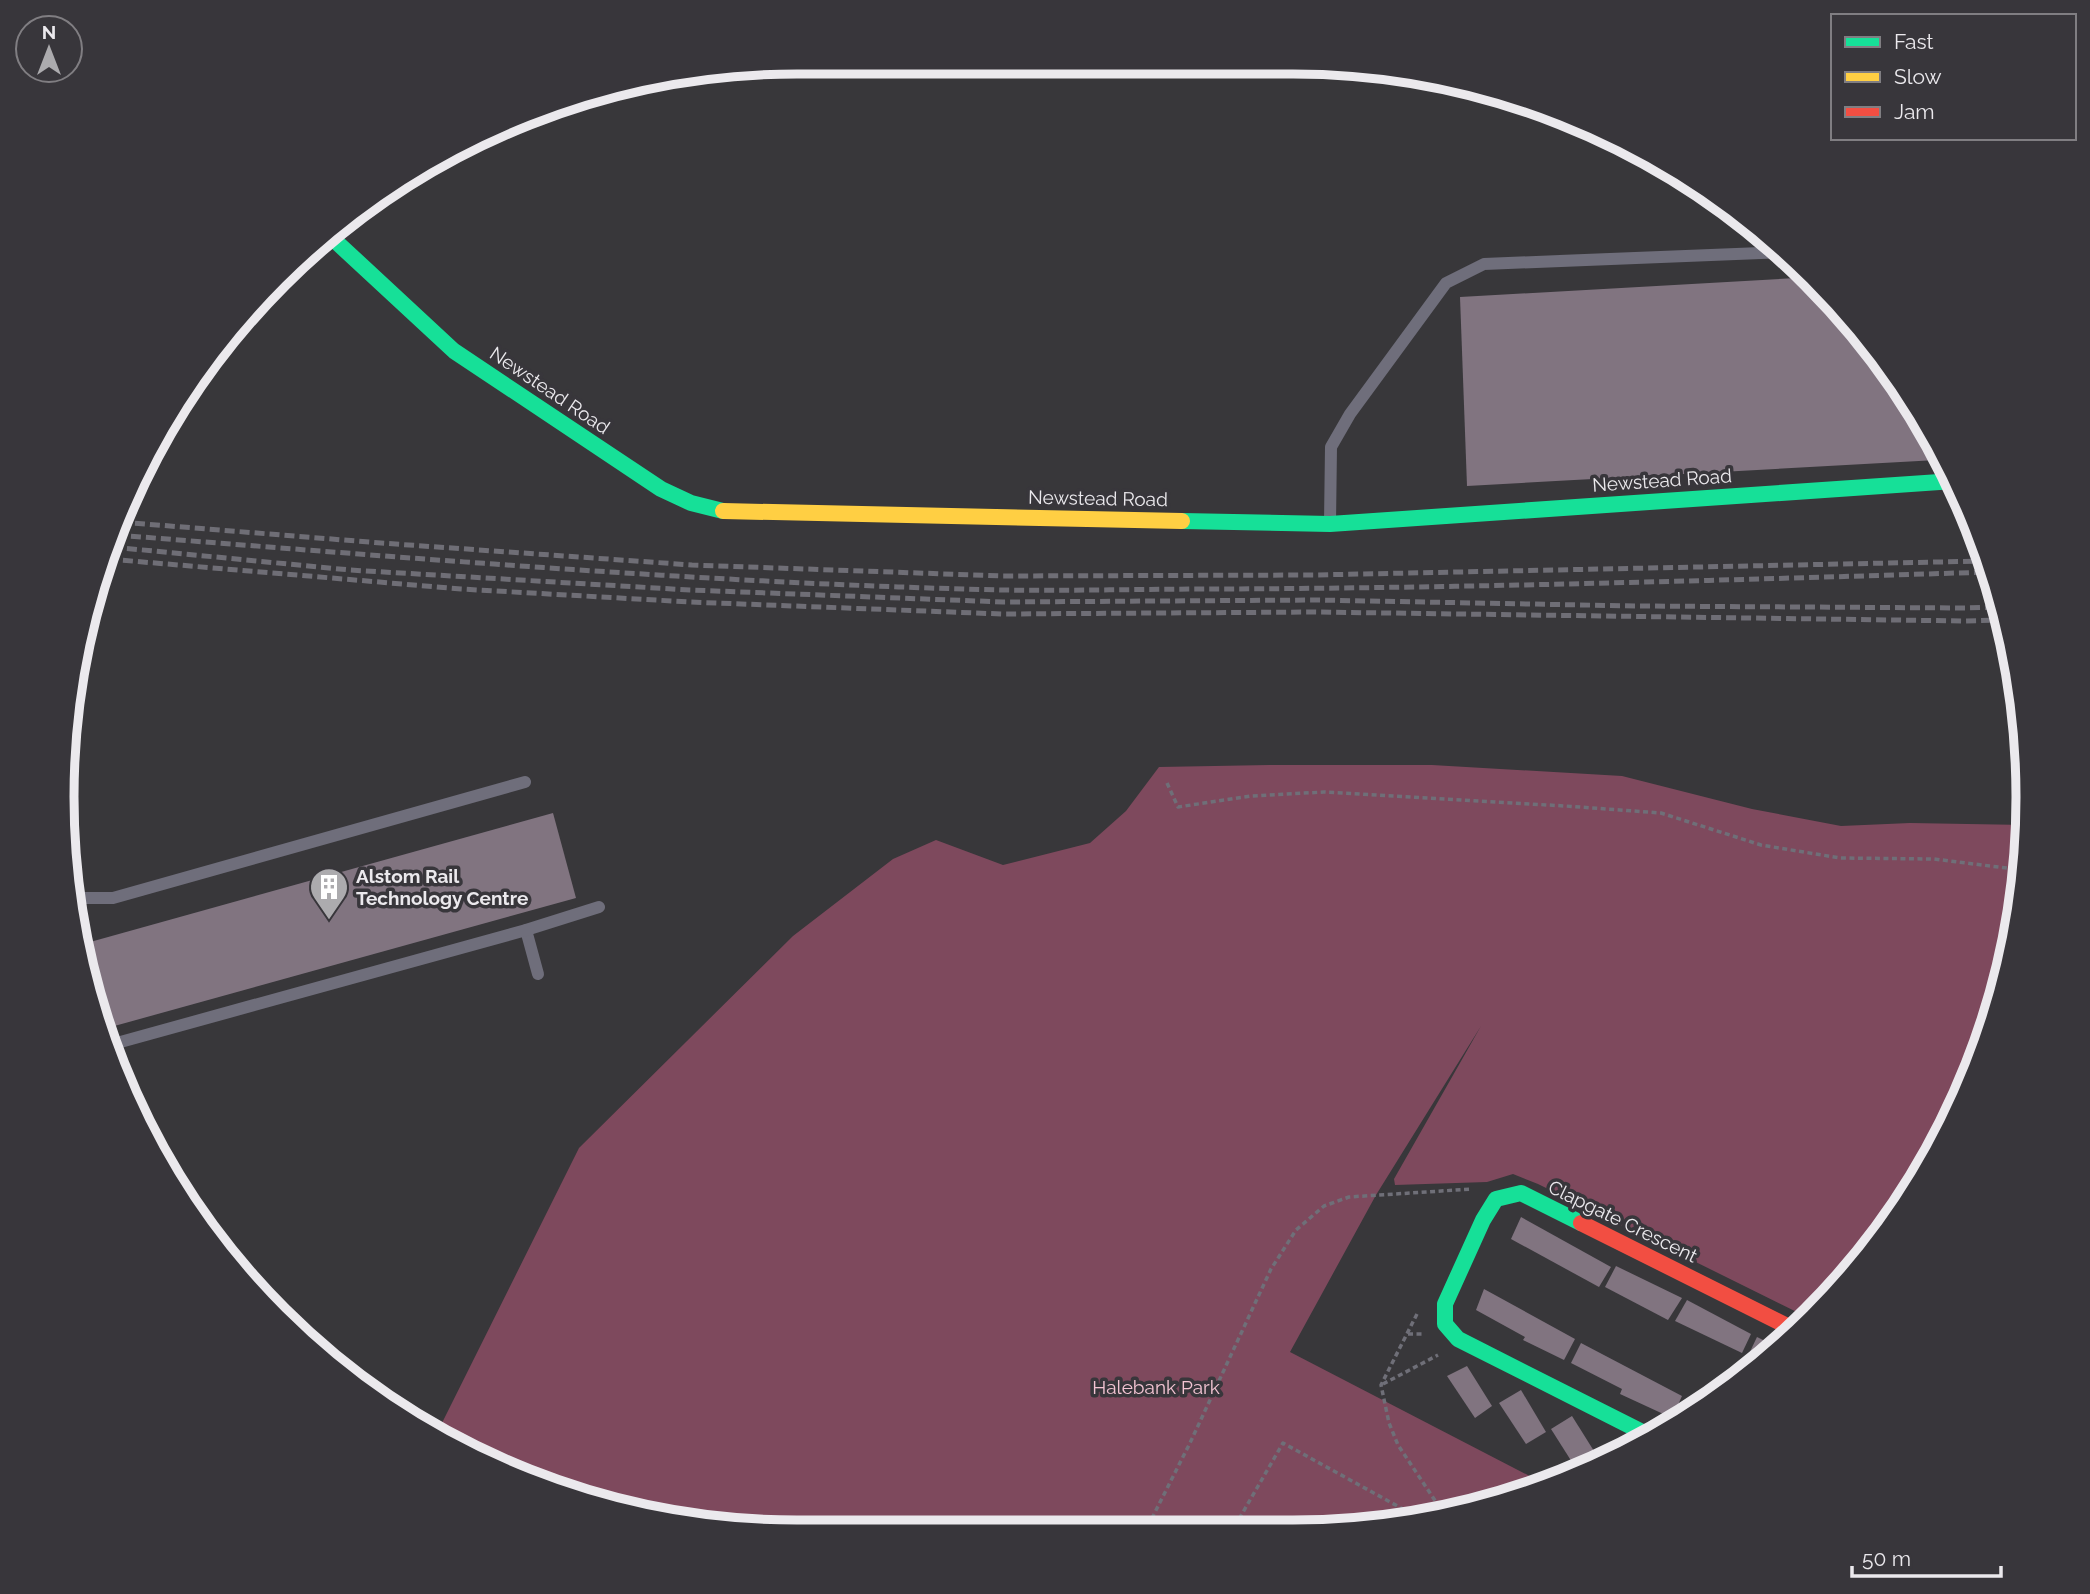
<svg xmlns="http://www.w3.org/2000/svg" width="2090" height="1594" font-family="Raleway,sans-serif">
<rect width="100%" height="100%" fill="#38373a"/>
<path fill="#7e495d" d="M1269,765H1432L1622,776L1752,809L1841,826L1910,823L2026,825L2015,940L1973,1078L1905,1205L1814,1317L1811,1319L1538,1184L1513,1174L1487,1182L1395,1185L1394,1179L1481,1026L1376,1195L1290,1352L1547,1485L1530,1494L1389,1527L701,1526L560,1494L435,1437L579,1148L793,936L893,859L936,840L1003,865L1090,843L1126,811L1159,767Z"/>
<g fill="#817480">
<path d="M1814,277L1905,388L1937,448V460L1467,486L1460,297Z"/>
<path d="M553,813L576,898L100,1030L83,944Z"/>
<path d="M1521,1217L1611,1267L1599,1287L1511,1239Z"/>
<path d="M1616,1266L1682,1298L1668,1320L1605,1287Z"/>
<path d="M1484,1289L1575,1339L1564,1360L1523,1340L1525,1337L1476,1310Z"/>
<path d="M1687,1300L1751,1334L1742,1353L1675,1321Z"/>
<path d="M1757,1337L1777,1347L1757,1364L1747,1358Z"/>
<path d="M1581,1343L1682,1396L1672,1418L1620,1394L1622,1389L1571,1363Z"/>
<path d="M1467,1366L1492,1406L1475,1418L1447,1376Z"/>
<path d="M1521,1390L1546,1432L1526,1444L1499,1403Z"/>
<path d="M1691,1397L1706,1405L1680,1419Z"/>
<path d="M1572,1416L1599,1459L1577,1470L1551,1429Z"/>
</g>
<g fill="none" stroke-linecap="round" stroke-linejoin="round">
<g stroke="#6f6f78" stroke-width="3.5" stroke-dasharray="5 3.5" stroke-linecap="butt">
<path d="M1167,783L1178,807L1251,796L1324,792L1565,806L1661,813L1761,845L1840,858L1934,859L2022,870"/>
<path d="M1417,1314L1381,1385L1389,1423L1398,1445L1444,1514"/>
<path d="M1408,1334H1423"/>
<path d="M1383,1384L1438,1355"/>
<path d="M1148,1526L1190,1443L1271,1269L1296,1230L1324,1206L1349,1197L1472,1189"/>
<path d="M1235,1526L1283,1443L1421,1519"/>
</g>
<g stroke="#6f6e7b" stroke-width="12">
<path d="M1330,523L1331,447L1350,414L1446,283L1484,264L1784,252"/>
<path d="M73,898H113L525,782"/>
<path d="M526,930L538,974"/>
<path d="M106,1046L526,930L599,907"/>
</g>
<g stroke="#16e098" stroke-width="16">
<path d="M330,236L454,351L661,489L691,503L723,511"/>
<path d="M1182,521L1330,524L1954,481"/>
<path d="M1581,1223L1521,1193L1496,1199L1483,1220L1445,1304V1324L1458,1339L1648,1435"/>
</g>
<path stroke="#ffcf43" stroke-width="16" d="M723,511L1182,521"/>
<path stroke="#f24e42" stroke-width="16" d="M1581,1223L1797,1331"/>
<g stroke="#6f6e76" stroke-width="5" stroke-dasharray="10 5" stroke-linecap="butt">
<path d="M120,522L381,543L692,565L1003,576L1314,575L1987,561"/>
<path d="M116,535C410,558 705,583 1000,590C1072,591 1145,589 1217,589C1475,588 1732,580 1990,572"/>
<path d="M112,547L350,570L690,590L1003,602L1315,600L1637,606L1965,608L2000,607"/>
<path d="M108,559L461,589L690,602L1002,614L1315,612L1966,621L2004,620"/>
</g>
</g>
<defs>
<symbol id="building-pin" viewBox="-11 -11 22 30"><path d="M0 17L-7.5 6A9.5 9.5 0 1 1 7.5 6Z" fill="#acabae" stroke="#38363b"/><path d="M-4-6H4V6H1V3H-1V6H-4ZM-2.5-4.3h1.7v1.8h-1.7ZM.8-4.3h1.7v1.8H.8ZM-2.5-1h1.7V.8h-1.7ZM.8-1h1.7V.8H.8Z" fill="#fff"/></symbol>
</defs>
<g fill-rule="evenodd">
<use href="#building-pin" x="307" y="865" width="44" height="60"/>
</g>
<g text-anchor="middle" stroke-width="7" stroke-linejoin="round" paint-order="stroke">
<g font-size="19" fill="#ebe9ed" stroke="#38363b">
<text transform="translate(550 390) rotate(34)" y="7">Newstead Road</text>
<text transform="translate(1662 480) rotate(-4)" y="7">Newstead Road</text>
<text transform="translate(1098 498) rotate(1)" y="7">Newstead Road</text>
<text transform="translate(1623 1221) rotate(26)" y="7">Clapgate Crescent</text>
</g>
<g font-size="19" font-weight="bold" fill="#ebe9ed" stroke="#38363b" text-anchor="start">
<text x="356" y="883">Alstom Rail<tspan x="356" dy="22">Technology Centre</tspan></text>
</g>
<g font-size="19" fill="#f3c4d3" stroke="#38363b">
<text x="1156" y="1394">Halebank Park</text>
</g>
</g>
<path d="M0 0H2090V1594H0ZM797 74H1293A723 723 0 0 1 2016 797V797A723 723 0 0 1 1293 1520H797A723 723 0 0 1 74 797V797A723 723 0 0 1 797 74Z" fill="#38363b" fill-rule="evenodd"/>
<path fill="none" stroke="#ebe9ed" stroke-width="9" d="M797 74H1293A723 723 0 0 1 2016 797V797A723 723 0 0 1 1293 1520H797A723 723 0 0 1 74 797V797A723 723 0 0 1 797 74Z"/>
<rect x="1831" y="14" width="245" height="126" fill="#38363b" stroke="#807e82" stroke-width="2"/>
<rect x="1845" y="37" width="35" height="10" fill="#16e098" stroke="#807e82" stroke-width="2"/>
<text x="1894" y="49" font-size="21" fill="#ebe9ed">Fast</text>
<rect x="1845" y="72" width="35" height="10" fill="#ffcf43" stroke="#807e82" stroke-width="2"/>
<text x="1894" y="84" font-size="21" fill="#ebe9ed">Slow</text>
<rect x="1845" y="107" width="35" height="10" fill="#f24e42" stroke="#807e82" stroke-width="2"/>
<text x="1894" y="119" font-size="21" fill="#ebe9ed">Jam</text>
<g transform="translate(49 49)"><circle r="33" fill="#38363b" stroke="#807e82" stroke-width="2"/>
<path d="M0-5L12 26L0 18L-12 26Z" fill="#acabae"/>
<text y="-10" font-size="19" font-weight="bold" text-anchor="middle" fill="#ebe9ed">N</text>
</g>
<path d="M1852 1566v10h149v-10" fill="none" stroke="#ebe9ed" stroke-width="3.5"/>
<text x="1862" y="1566" font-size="21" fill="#ebe9ed" stroke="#38363b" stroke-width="5" paint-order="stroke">50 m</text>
</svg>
